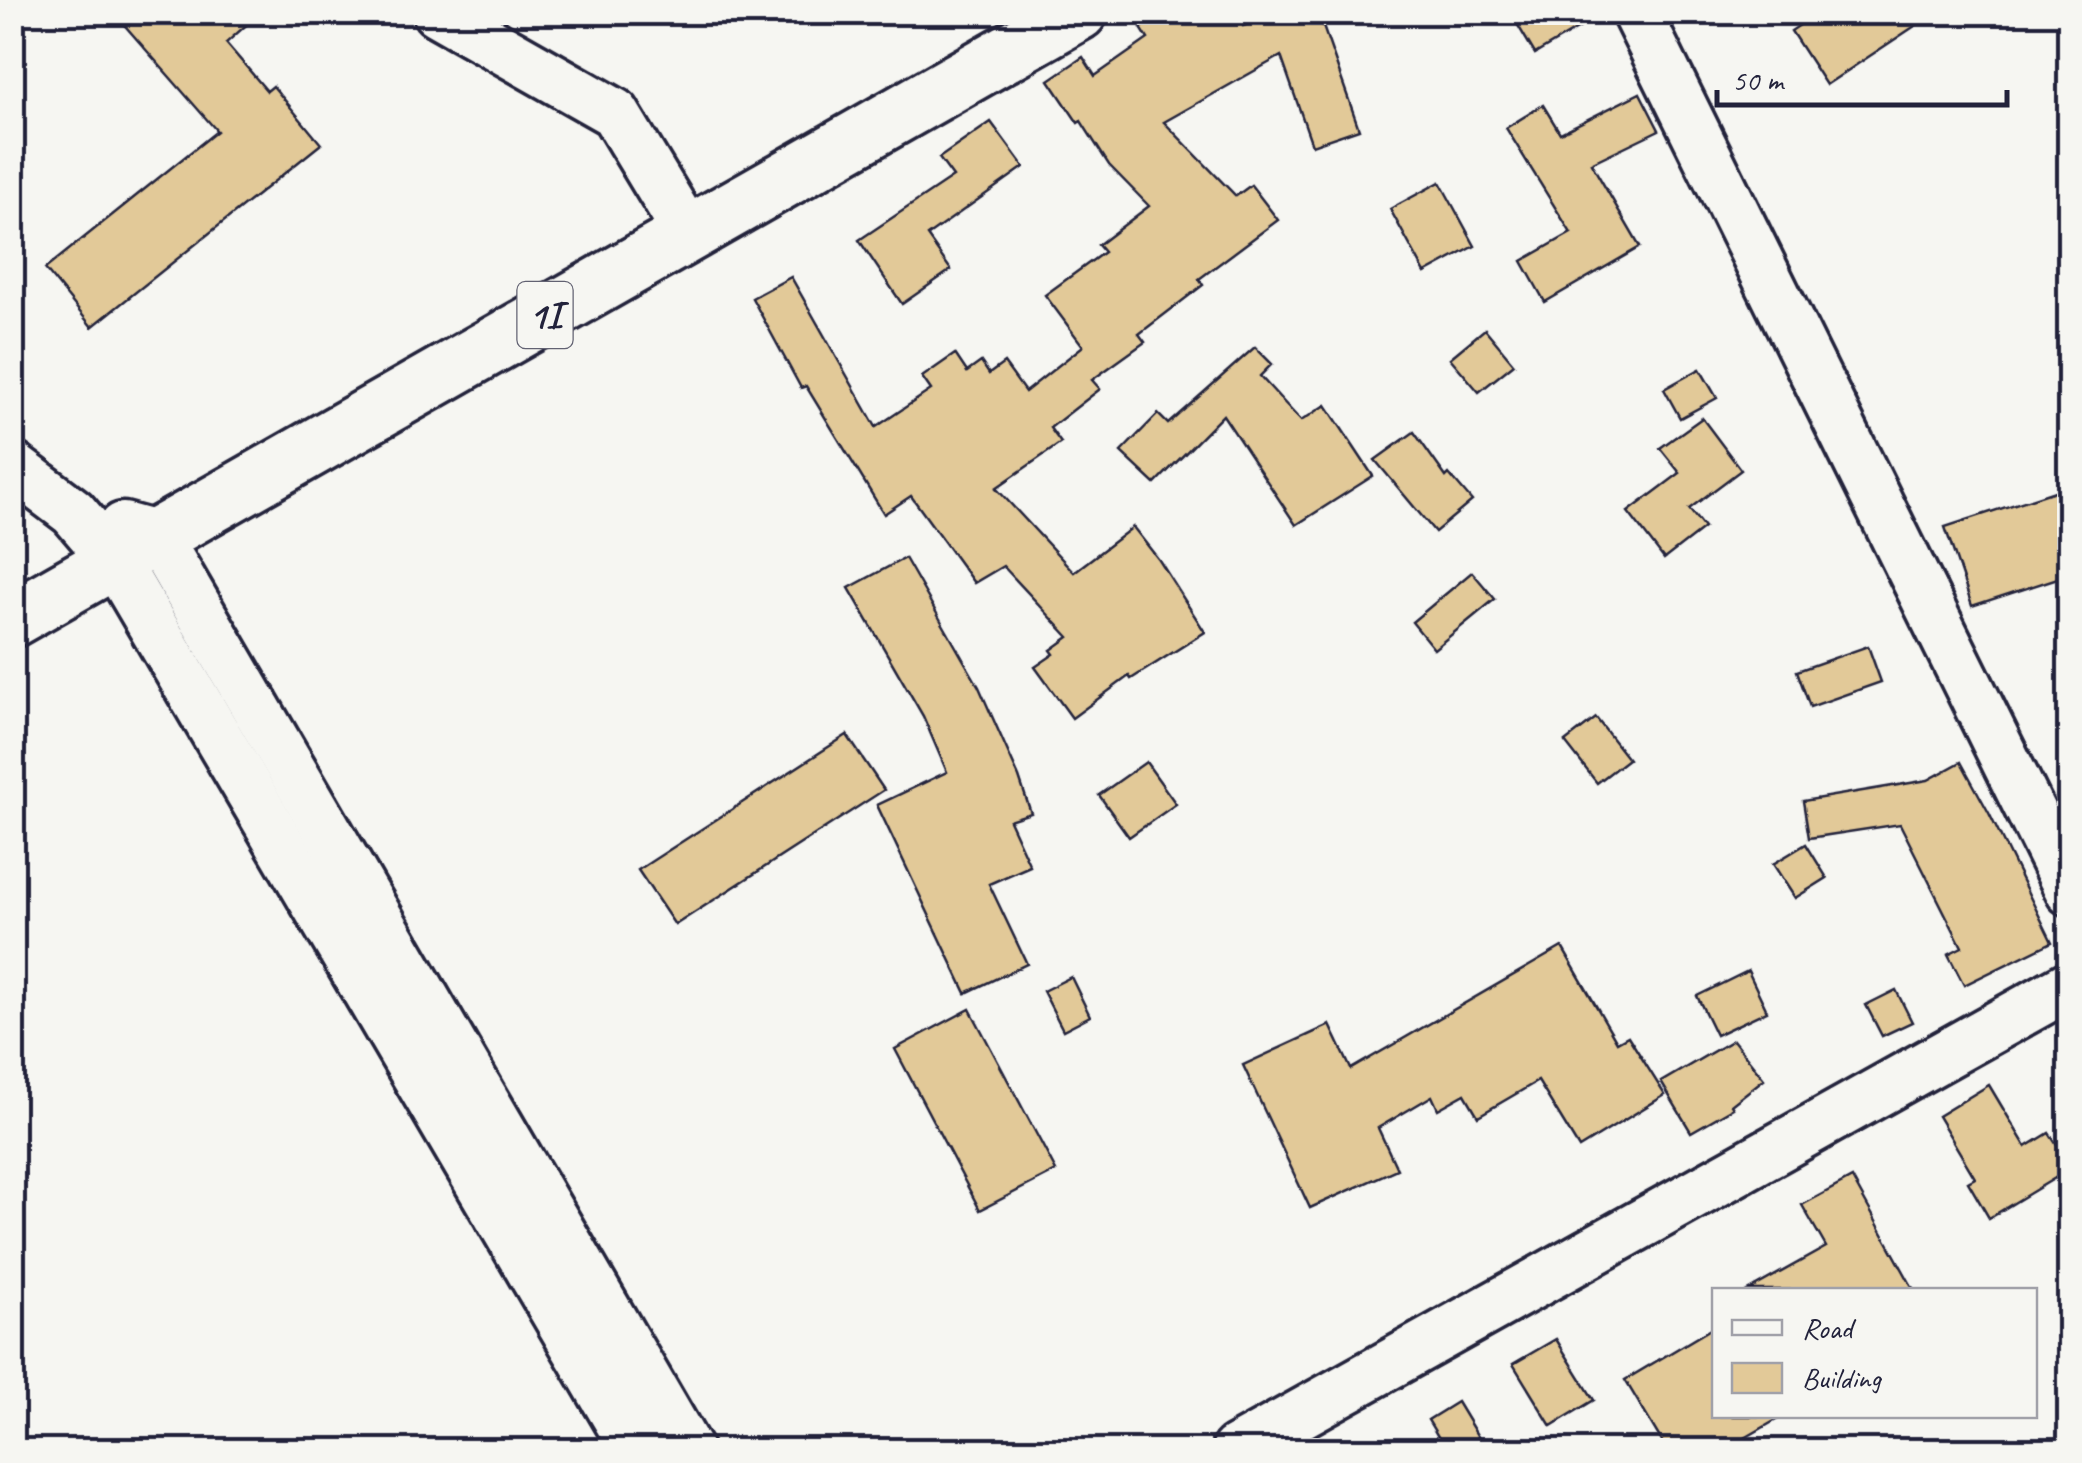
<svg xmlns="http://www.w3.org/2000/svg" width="2082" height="1463" font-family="Caveat,sans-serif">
<rect width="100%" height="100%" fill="#f6f6f2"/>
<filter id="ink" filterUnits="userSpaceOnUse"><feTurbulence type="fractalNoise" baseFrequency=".01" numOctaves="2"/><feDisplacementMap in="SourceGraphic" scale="20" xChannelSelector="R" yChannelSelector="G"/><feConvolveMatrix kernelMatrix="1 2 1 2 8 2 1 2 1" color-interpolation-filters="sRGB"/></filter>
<g filter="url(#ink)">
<g fill="#e2c998" stroke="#22223b" stroke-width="2.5">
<path d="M113,12H261L226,43L267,91L273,86L321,144L92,327L45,269L217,131Z"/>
<path d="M1168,12H1235L1243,26L1284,12H1318L1359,129L1312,145L1281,56L1164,122L1236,196L1251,185L1278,220L1199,279L1203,285L1139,334L1145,342L1092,380L1100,389L1050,428L1061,443L996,488L1074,572L1133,527L1159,560L1205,632L1131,679L1129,676L1072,718L1035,667L1054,654L1051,650L1069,637L1003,566L974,583L911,496L884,514L806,386L801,388L752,298L791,277L876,427L931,390L922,377L955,354L967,372L981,362L989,374L1004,363L1025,392L1083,346L1045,295L1104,252L1098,245L1149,206L1109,165L1081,121L1078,123L1049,80L1083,57L1095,76L1148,39L1141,28Z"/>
<path d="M1510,12H1606L1535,54Z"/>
<path d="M1819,12H1936L1826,85L1791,31Z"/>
<path d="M1640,93L1659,130L1591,163L1640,247L1545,302L1522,261L1571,233L1506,128L1543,105L1560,133Z"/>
<path d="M991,122L1024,167L927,236L951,270L902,304L859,240L953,177L939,158Z"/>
<path d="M1440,182L1475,246L1425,273L1390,209Z"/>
<path d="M1485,329L1514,364L1479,392L1450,358Z"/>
<path d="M1255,347L1272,364L1260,376L1301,421L1326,405L1373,476L1296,525L1223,415L1155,484L1121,452L1158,414L1168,424Z"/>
<path d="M1700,369L1717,398L1680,418L1664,389Z"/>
<path d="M1702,418L1741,470L1689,509L1704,528L1664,559L1628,512L1680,473L1660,448Z"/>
<path d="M1414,432L1446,477L1449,474L1472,501L1435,532L1375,460Z"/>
<path d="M2070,486V574L1972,606L1945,527Z"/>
<path d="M905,558L979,687L1019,777L1031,813L1009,820L1030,866L989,884L1027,964L966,993L877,805L947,772L923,716L849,588Z"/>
<path d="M1472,572L1495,599L1434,649L1412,622Z"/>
<path d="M1868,646L1881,682L1810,707L1797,671Z"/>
<path d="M1596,718L1628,759L1597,783L1565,742Z"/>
<path d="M847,735L884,790L675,925L638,870Z"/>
<path d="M1146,762L1176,804L1129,837L1099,795Z"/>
<path d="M1961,762L1989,813L2052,942L1964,985L1948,954L1962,947L1900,824L1809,838L1803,801L1928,780Z"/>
<path d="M1806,844L1827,878L1795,898L1773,864Z"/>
<path d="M1562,947L1617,1042L1628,1036L1665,1095L1579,1148L1538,1081L1478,1116L1465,1094L1438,1109L1432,1096L1378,1128L1397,1169L1310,1208L1243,1065L1330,1025L1351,1069Z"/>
<path d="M1748,971L1767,1011L1716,1035L1697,996Z"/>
<path d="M1071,977L1090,1016L1063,1030L1043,991Z"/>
<path d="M1896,990L1912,1022L1882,1036L1866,1005Z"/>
<path d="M970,1009L1056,1171L980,1210L895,1049Z"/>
<path d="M1733,1040L1764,1079L1731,1105L1733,1108L1691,1132L1661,1082Z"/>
<path d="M1989,1085L2026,1147L2049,1133L2070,1165V1169L1989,1218L1968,1182L1975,1178L1938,1116Z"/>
<path d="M1852,1178L1914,1290H1749L1826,1247L1802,1205Z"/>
<path d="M1714,1327V1416H1783L1724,1450H1667L1625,1380Z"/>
<path d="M1556,1339L1594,1400L1551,1426L1513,1364Z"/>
<path d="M1457,1402L1486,1450H1446L1428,1420Z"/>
</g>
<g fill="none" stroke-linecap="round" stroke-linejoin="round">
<defs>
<g id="minor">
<path d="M437,12L615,113L688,234"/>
<path d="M1636,12L2070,891"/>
<path d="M12,466L73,512L114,560L636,1450"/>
<path d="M123,527L156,536L688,1450"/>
<path d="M1236,1450L2070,985"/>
</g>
<path id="highway" d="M12,619L1079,12"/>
</defs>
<use href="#minor" stroke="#22223b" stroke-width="55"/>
<use href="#highway" stroke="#22223b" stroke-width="62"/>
<use href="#minor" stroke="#f6f6f2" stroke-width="48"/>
<use href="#highway" stroke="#f6f6f2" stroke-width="55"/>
</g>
</g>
<g text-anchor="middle" stroke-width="8" stroke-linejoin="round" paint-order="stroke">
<rect fill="#f6f6f2" stroke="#626272" stroke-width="2.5" x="517.5" y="282" width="55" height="66" rx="8"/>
<g font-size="38" font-weight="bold" fill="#22223b">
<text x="545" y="328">1I</text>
</g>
</g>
<rect width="2082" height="1463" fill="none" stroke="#f6f6f2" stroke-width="50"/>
<rect x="25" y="25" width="2032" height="1413" fill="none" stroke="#22223b" stroke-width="4" filter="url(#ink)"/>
<rect x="1712" y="1288" width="325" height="130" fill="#f6f6f2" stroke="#a1a1a9" stroke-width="2.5"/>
<rect x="1732" y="1320" width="50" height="15" fill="#f6f6f2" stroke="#a1a1a9" stroke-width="2.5"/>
<text x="1802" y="1338" font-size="30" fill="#22223b">Road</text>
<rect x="1732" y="1363" width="50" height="30" fill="#e2c998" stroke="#a1a1a9" stroke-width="2.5"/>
<text x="1802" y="1388" font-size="30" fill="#22223b">Building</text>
<path d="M1717 90v15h290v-15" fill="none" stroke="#22223b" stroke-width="5"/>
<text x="1732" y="90" font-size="30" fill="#22223b" stroke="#f6f6f2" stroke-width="8" paint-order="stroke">50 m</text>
</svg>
